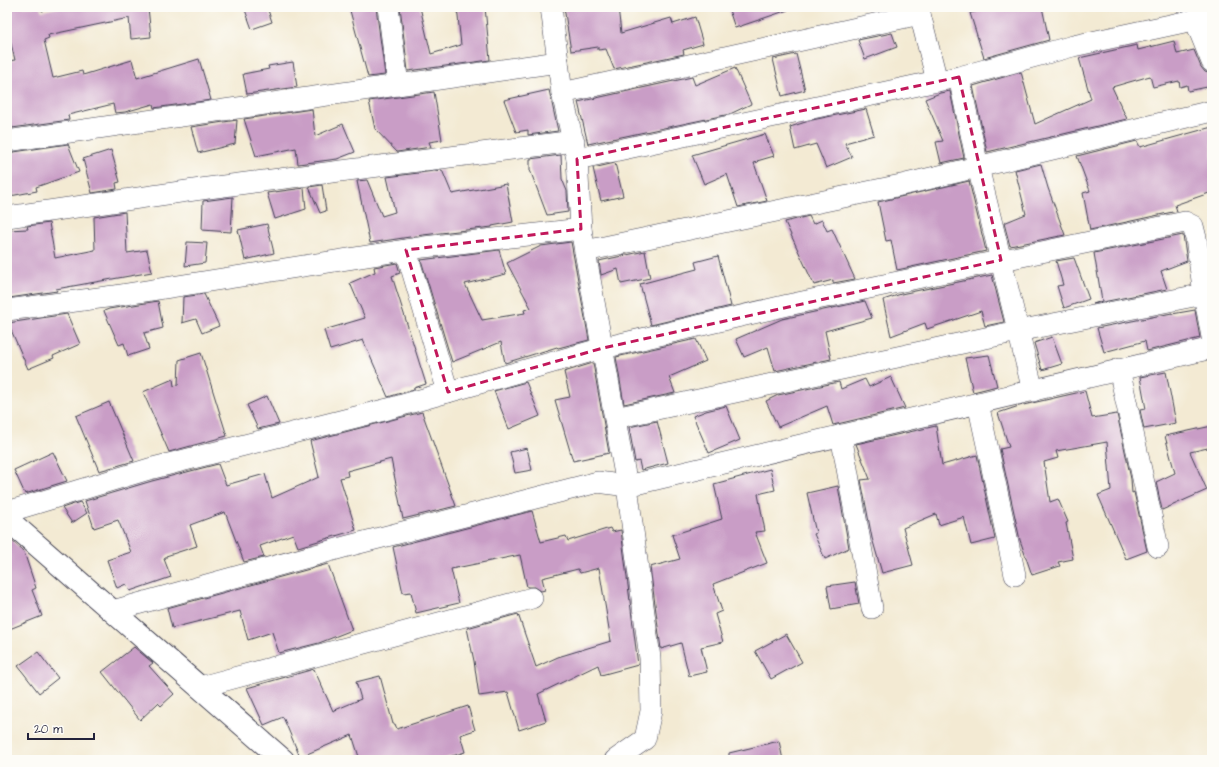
<svg xmlns="http://www.w3.org/2000/svg" width="1219" height="767" font-family="'Architects Daughter',sans-serif">
<rect width="100%" height="100%" fill="#fdfcf7"/>
<filter id="ink" filterUnits="userSpaceOnUse"><feTurbulence type="fractalNoise" baseFrequency=".025" numOctaves="2"/><feDisplacementMap in="SourceGraphic" scale="8" xChannelSelector="R" yChannelSelector="G"/><feConvolveMatrix kernelMatrix="1 2 1 2 8 2 1 2 1" color-interpolation-filters="sRGB"/></filter>
<filter id="wash" filterUnits="userSpaceOnUse"><feTurbulence type="fractalNoise" baseFrequency=".012" numOctaves="4" result="noise"/><feDisplacementMap in="SourceGraphic" scale="16" xChannelSelector="R" yChannelSelector="G"/><feGaussianBlur stdDeviation="0.9" result="paint"/><feColorMatrix in="noise" values="0 0 0 0 0 0 0 0 0 0 0 0 0 0 0 0 0 1.4 0 .05"/><feComposite in="paint" operator="in"/></filter>
<g filter="url(#wash)">
<rect width="100%" height="100%" fill="#f3ead3"/>
<g id="blocks">
<g fill="#c99dc6">
<path d="M7,7H40L42,11L61,7H148L151,37L131,39L129,18L48,35L49,38L44,40L53,78L82,71L83,75L132,60L137,78L199,59L211,100L154,108L153,104L125,112L115,113L113,104L68,115L69,120L12,128L7,95V61L15,60L7,28Z"/>
<path d="M244,7H267L272,22L252,29Z"/>
<path d="M349,7H376L385,75L368,77Z"/>
<path d="M400,7H420L431,54L461,45L457,7H485L490,60L408,71Z"/>
<path d="M564,7H618L621,33L671,18L673,24L695,17L703,44L683,50L684,54L614,69L606,49L598,50V47L571,51Z"/>
<path d="M728,7H787L788,10L735,28Z"/>
<path d="M996,7H1042L1049,40L984,58L970,13Z"/>
<path d="M892,33L897,47L865,59L858,40Z"/>
<path d="M1174,41L1177,54L1194,50L1201,67L1205,72L1212,74V86L1188,91L1187,85L1180,87L1179,81L1153,87L1150,76L1112,87L1127,119L987,152L973,86L1021,72L1035,124L1091,99L1079,58L1137,45L1138,50Z"/>
<path d="M796,54L805,90L782,96L773,59Z"/>
<path d="M293,62L297,87L247,94L243,74L269,69L268,66Z"/>
<path d="M735,68L751,104L730,114L588,144L578,102L692,77L695,85Z"/>
<path d="M549,90L558,131L528,135V130L516,132L504,100Z"/>
<path d="M950,91L964,158L941,163L936,142L943,141L925,99L940,93Z"/>
<path d="M434,92L442,140L429,142L431,147L397,152L375,129L369,101Z"/>
<path d="M312,109L315,136L343,124L355,152L337,159L298,164L296,148L256,156L244,119Z"/>
<path d="M866,109L874,135L845,143L852,157L826,168L816,144L795,150L790,127L812,120Z"/>
<path d="M237,120L235,144L198,153L191,127Z"/>
<path d="M1212,127V192L1175,205L1177,211L1090,230L1083,193L1090,191L1077,156L1137,141L1140,147Z"/>
<path d="M765,134L774,156L757,161L758,162L754,163L767,201L738,207L727,174L704,184L692,155Z"/>
<path d="M68,144L79,172L36,187L37,191L10,196L7,179V153Z"/>
<path d="M111,150L120,182L116,183L117,189L92,193L83,159Z"/>
<path d="M561,155L562,179L567,191L568,212L547,215L530,170V159Z"/>
<path d="M615,163L623,196L601,201L593,168Z"/>
<path d="M1041,164L1048,188L1065,235L1010,246L1004,223L1026,214L1015,170Z"/>
<path d="M442,170L452,194L506,184L513,222L492,226V227L423,235L370,243L357,181L367,180L382,216L395,212L387,177Z"/>
<path d="M969,181L986,251L897,270L891,240L886,241L878,202Z"/>
<path d="M322,185L326,211L320,213L309,187Z"/>
<path d="M304,188L306,209L275,219L267,193Z"/>
<path d="M233,197L231,232L202,230L203,201Z"/>
<path d="M125,212L127,253L147,250L152,272L56,289L57,291L9,298L7,288V230L28,229L27,226L49,223L55,258L95,250L94,217Z"/>
<path d="M809,216L813,224L822,220L827,231L832,229L855,279L833,283V280L814,285L785,222Z"/>
<path d="M267,224L274,253L245,260L238,230Z"/>
<path d="M1183,235L1187,261L1161,271L1167,289L1093,304L1102,301L1094,253Z"/>
<path d="M187,242L207,243L205,263L185,266Z"/>
<path d="M571,242L589,340L558,348L557,347L505,363L501,342L452,362L421,260L499,250L506,274L465,284L482,320L525,313L524,310L531,308L507,263L541,246Z"/>
<path d="M645,251L650,278L621,284L618,269L601,275L599,261Z"/>
<path d="M718,256L731,306L651,325L640,284L697,269L695,262Z"/>
<path d="M1074,258L1089,299L1064,308L1057,286L1063,285L1056,261Z"/>
<path d="M397,263L400,273L392,276L426,384L414,388V389L388,397L363,340L330,350L324,330L365,318L350,283L375,272L374,267Z"/>
<path d="M992,275L1004,322L985,326L981,311L927,329L925,323L891,336L883,300L901,294Z"/>
<path d="M204,294L219,326L202,333L196,319L182,323L183,297Z"/>
<path d="M158,301L163,328L144,333L149,349L128,356L124,343L119,345L104,311L109,309Z"/>
<path d="M865,301L872,318L825,331L831,359L775,371L768,347L744,357L736,339L782,319Z"/>
<path d="M1195,310L1200,338L1147,351L1145,341L1104,352L1097,328L1172,313V314Z"/>
<path d="M67,314L80,344L53,356L54,358L28,369L8,323Z"/>
<path d="M1052,337L1062,364L1042,370L1034,343Z"/>
<path d="M696,339L706,361L669,377L675,393L624,404L616,357Z"/>
<path d="M201,353L227,436L169,452L143,392L173,379L174,386L178,385L179,360Z"/>
<path d="M989,355L997,386L973,392L965,358Z"/>
<path d="M593,363L609,453L573,461L555,400L570,397L564,372Z"/>
<path d="M1166,372L1176,423L1144,429L1140,410L1146,409L1140,377Z"/>
<path d="M891,377L905,408L833,425L827,406L778,427L766,401L778,395L839,382L841,389L865,379L869,387Z"/>
<path d="M526,382L540,416L509,429L494,391Z"/>
<path d="M1085,391L1092,418L1117,414L1131,479L1132,493L1134,492L1147,551L1126,559L1098,495L1111,490L1107,442L1056,451L1058,458L1044,462L1050,502L1058,499L1068,522L1066,523L1073,559L1058,562L1060,566L1032,575L1020,540L1000,449L1009,447L998,413L1019,406Z"/>
<path d="M267,396L279,424L258,429L247,405Z"/>
<path d="M109,402L134,461L99,471L76,416Z"/>
<path d="M726,406L740,440L709,453L693,416L706,411Z"/>
<path d="M422,412L456,506L403,519L391,459L347,471L348,476L340,478L356,530L298,547L293,534L260,546L264,557L244,562L225,512L190,525L197,546L166,556V558L164,559L171,577L130,591L126,584L117,588L107,560L131,552L118,520L94,528L85,501L152,481L218,464L226,485L265,474L272,498L319,477L310,441Z"/>
<path d="M657,421L668,463L641,470L639,461L635,462L629,427Z"/>
<path d="M936,426L942,465L977,455L995,539L971,545L964,517L939,525L936,514L903,528L913,565L882,573L872,538L861,480L870,479L856,444Z"/>
<path d="M1212,426V447L1190,452L1207,490L1162,510L1156,482L1175,473L1165,436Z"/>
<path d="M527,448L532,470L515,473L510,452Z"/>
<path d="M53,452L67,481L25,494L14,470Z"/>
<path d="M770,469L775,490L758,494L765,531L755,532L767,563L713,584L722,611L715,614L723,642L701,647L707,672L689,676L681,643L661,649L650,567L680,559L672,535L722,519L714,484Z"/>
<path d="M838,486L849,548L825,559L814,534L816,533L807,493Z"/>
<path d="M80,502L87,513L72,523L62,508Z"/>
<path d="M532,511L541,542L566,536L568,541L610,528L612,532L621,530L638,665L601,675L598,665L538,694L546,721L519,730L508,692L479,696L474,661L467,628L518,614L536,667L558,657L611,641L599,568L580,573L578,569L542,578L545,590L541,591L535,587H527L520,555L451,569L459,603L416,613L411,592L403,593L393,547Z"/>
<path d="M7,536L24,552L36,588L32,590L42,616L7,630Z"/>
<path d="M328,564L352,630L319,643L279,653L272,632L248,640L240,611L172,628L167,608Z"/>
<path d="M855,582L859,604L831,609L827,586Z"/>
<path d="M786,634L802,662L771,679L755,651Z"/>
<path d="M134,647L153,663L149,666L174,694L161,706L158,703L140,720L102,672Z"/>
<path d="M38,652L58,678L39,693L18,666Z"/>
<path d="M314,669L333,711L361,699L356,682L380,676L393,724H395L397,729L468,706L475,730L460,735L465,752L440,760H360L352,735L300,757L283,717L264,725L247,688Z"/>
<path d="M779,741L783,760H729V753Z"/>
</g>
</g>
</g>
<g filter="url(#ink)">
<use href="#blocks" fill-opacity="0" stroke="#414052" stroke-width="1"/>
<g fill="none" stroke-linecap="round" stroke-linejoin="round">
<defs>
<g id="street">
<path d="M388,7L398,85"/>
<path d="M551,7L562,93L577,159L581,229L627,486L650,658L651,711L645,739L615,760"/>
<path d="M920,14L937,81"/>
<path d="M1195,20L1212,62"/>
<path d="M959,77L978,167L1033,391"/>
<path d="M562,93L920,14L919,7"/>
<path d="M7,141L558,62"/>
<path d="M577,159L937,81L959,77L1073,46L1212,16"/>
<path d="M7,217L208,188L574,141"/>
<path d="M406,250L448,392"/>
<path d="M585,251L906,184L1212,111"/>
<path d="M7,310L114,296L424,247L581,229"/>
<path d="M1119,369L1158,547"/>
<path d="M978,403L1015,575"/>
<path d="M615,418L1018,331L1204,294"/>
<path d="M841,435L872,608"/>
<path d="M7,512L149,469L388,409L603,348L788,305L1185,222L1193,226L1196,238L1204,294L1212,337"/>
<path d="M112,611L348,546L598,482L627,486L1212,348"/>
<path d="M200,687L532,598"/>
</g>
<path id="secondary" d="M7,519L283,760"/>
</defs>
<use href="#street" stroke="#414052" stroke-width="22"/>
<use href="#secondary" stroke="#414052" stroke-width="24"/>
<use href="#street" stroke="#fff" stroke-width="21"/>
<use href="#secondary" stroke="#fff" stroke-width="22"/>
</g>
</g>
<path fill="none" stroke="#c2185b" stroke-width="3" stroke-dasharray="8 5" stroke-linejoin="round" d="M959,77L1001,260L603,348L448,392L406,250L581,229L577,159Z"/>
<rect width="1219" height="767" fill="none" stroke="#fdfcf7" stroke-width="24"/>
<path d="M28 733v6h66v-6" fill="none" stroke="#22223b" stroke-width="2"/>
<text x="34" y="733" font-size="12" fill="#22223b" stroke="#fdfcf7" stroke-width="3" paint-order="stroke">20 m</text>
</svg>
